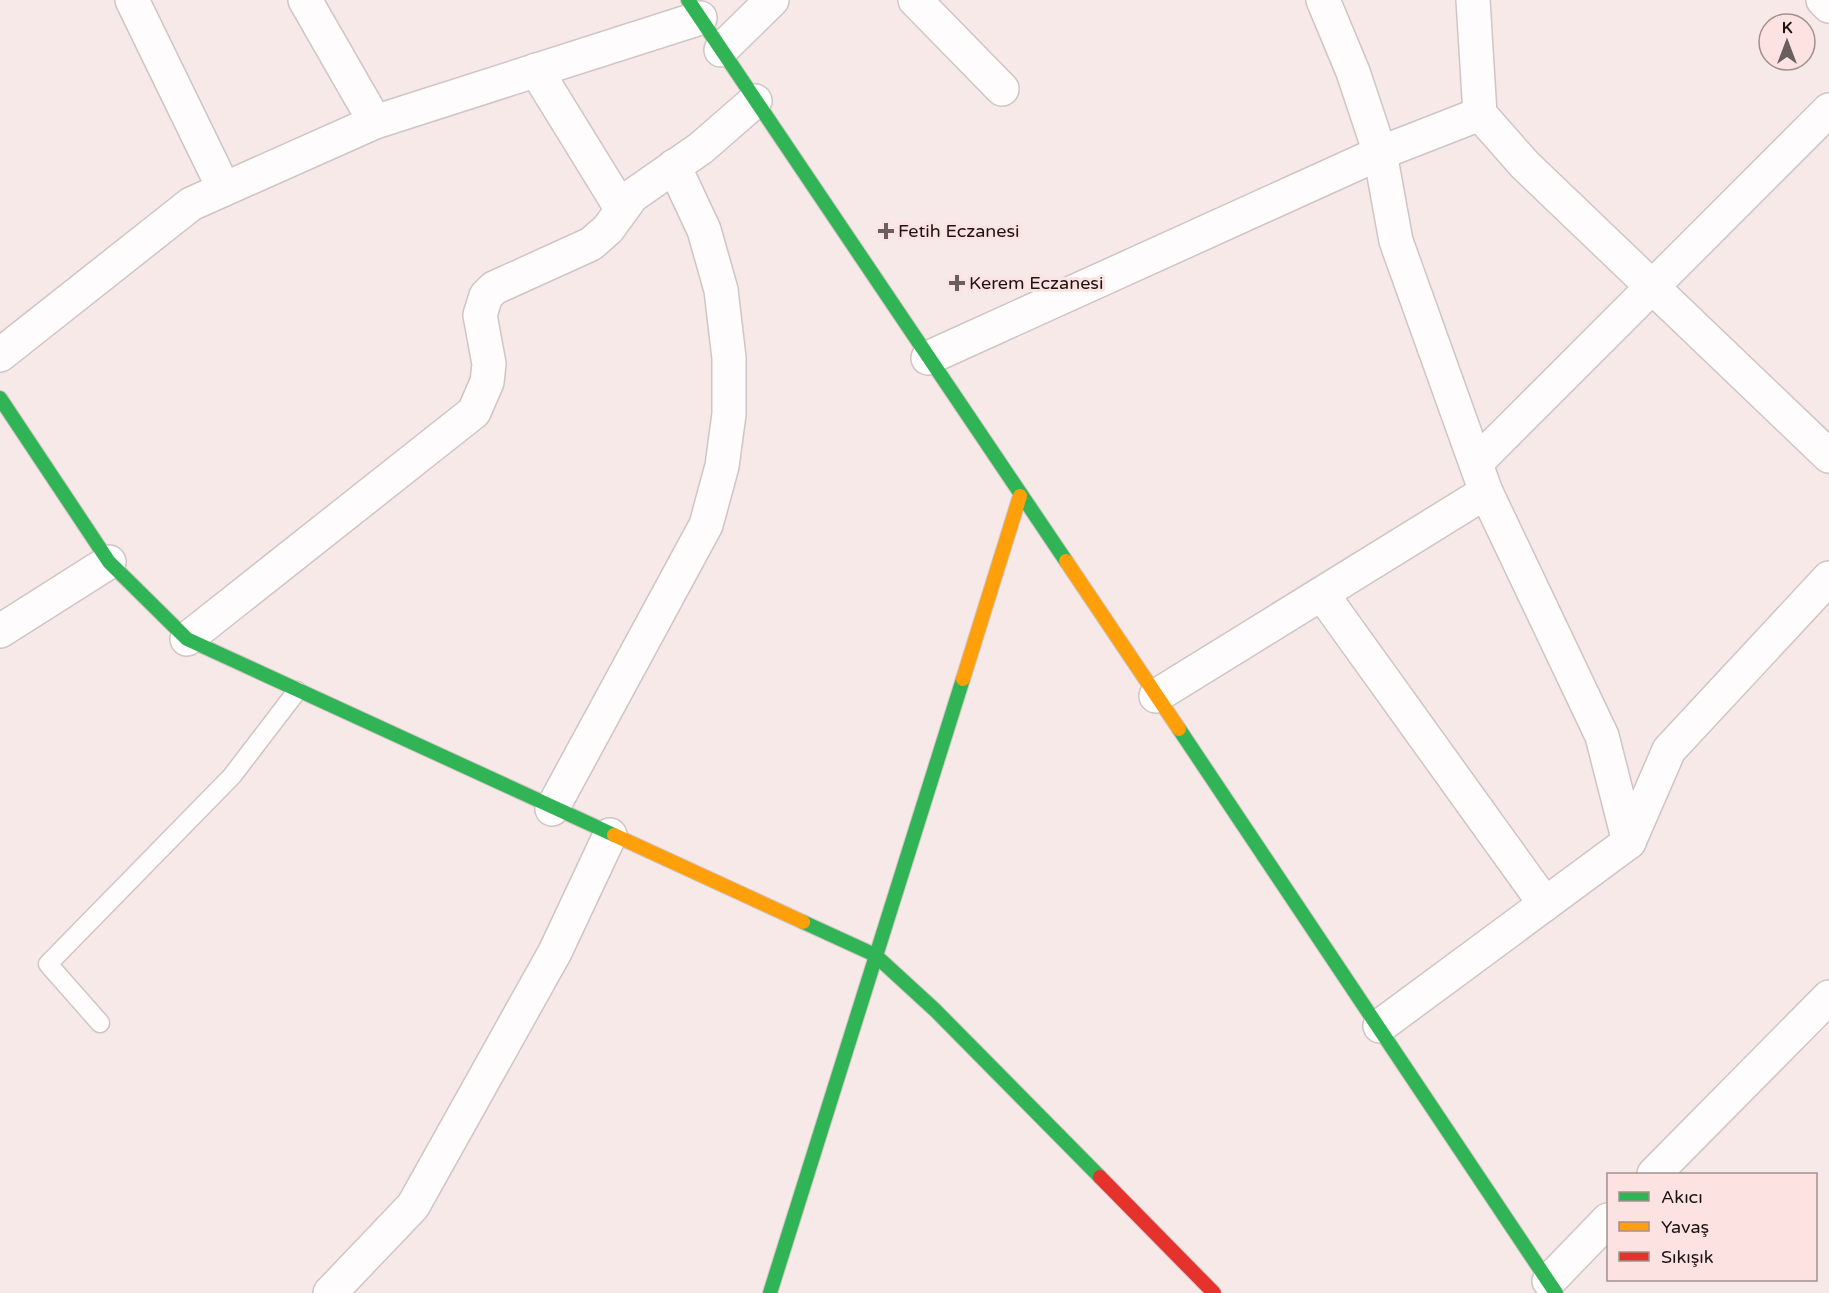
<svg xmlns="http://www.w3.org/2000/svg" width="1829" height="1293" font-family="'Varela Round',sans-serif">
<rect width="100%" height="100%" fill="#f6e9e8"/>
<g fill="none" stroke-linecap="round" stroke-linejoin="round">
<defs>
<path id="lane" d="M100,1023L48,964L232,776L297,691"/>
<g id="street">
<path d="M132,0L224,189"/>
<path d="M305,0L375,122"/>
<path d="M915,0L1002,89"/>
<path d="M1323,0L1353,72L1380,153L1396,241L1486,492L1602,736L1629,842"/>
<path d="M1473,0L1480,114L1525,165L1829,456"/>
<path d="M1823,0L1829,6"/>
<path d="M721,50L772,0"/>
<path d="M536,70L621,208"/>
<path d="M0,355L191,204L375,122L700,18"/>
<path d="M928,358L1380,153L1480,114"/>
<path d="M1476,463L1829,110"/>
<path d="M1322,594L1545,904"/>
<path d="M0,631L109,562"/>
<path d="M187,639L474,412L487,382L489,364L480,315L486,296L494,288L591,244L608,229L632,196L701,148L755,101"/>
<path d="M1156,696L1486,492"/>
<path d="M552,809L706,525L722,466L729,414V358L721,290L704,230L674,166"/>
<path d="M1380,1026L1629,842L1669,750L1829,578"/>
<path d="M1654,1174L1829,997"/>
<path d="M1549,1281L1608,1220"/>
<path d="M330,1293L413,1206L555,952L610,835"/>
</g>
<g id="fast">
<path d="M688,0L1066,561"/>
<path d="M0,398L109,562L187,639L614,835"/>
<path d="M1179,729L1556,1293"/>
<path d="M803,922L875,955L935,1010L1100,1177"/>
<path d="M770,1293L963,679"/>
</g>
<g id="slow">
<path d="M1066,561L1179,729"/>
<path d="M963,679L1020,496"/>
<path d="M614,835L803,922"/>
</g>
<path id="jam" d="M1100,1177L1214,1293"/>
</defs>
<use href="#lane" stroke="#d0c5c4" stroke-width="21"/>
<use href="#street" stroke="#d0c5c4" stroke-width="36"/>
<use href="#fast" stroke="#d0c5c4" stroke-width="16"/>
<use href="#slow" stroke="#d0c5c4" stroke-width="16"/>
<use href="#jam" stroke="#d0c5c4" stroke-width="16"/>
<use href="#lane" stroke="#fefcfc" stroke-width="18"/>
<use href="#street" stroke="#fefcfc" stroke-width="33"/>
<use href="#fast" stroke="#30b455" stroke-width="14"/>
<use href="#slow" stroke="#ff9f0a" stroke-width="14"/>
<use href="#jam" stroke="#e5322d" stroke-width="14"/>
</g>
<g fill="#685f5e" stroke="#fce3e2" stroke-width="2">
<path d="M883 222h6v6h6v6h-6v6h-6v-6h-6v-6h6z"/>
<path d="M954 274h6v6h6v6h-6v6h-6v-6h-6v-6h6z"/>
</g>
<g text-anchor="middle" stroke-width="6" stroke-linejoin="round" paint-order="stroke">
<g font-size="18" fill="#1c1413" stroke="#fce3e2" text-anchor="start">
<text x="898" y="237">Fetih Eczanesi</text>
<text x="969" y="289">Kerem Eczanesi</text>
</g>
</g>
<rect x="1607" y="1173" width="210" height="108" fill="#fce3e2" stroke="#a2908f" stroke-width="1.5"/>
<rect x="1619" y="1192" width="30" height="9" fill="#30b455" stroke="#a2908f" stroke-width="1.5"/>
<text x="1661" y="1203" font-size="18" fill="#1c1413">Akıcı</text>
<rect x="1619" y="1222" width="30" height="9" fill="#ff9f0a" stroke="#a2908f" stroke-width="1.5"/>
<text x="1661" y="1233" font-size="18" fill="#1c1413">Yavaş</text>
<rect x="1619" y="1252" width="30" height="9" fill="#e5322d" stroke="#a2908f" stroke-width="1.5"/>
<text x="1661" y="1263" font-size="18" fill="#1c1413">Sıkışık</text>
<g transform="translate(1787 42)"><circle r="28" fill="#fce3e2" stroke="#a2908f" stroke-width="1.5"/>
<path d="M0-4.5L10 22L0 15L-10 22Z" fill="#685f5e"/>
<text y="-9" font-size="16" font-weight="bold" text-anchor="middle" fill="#1c1413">K</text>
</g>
</svg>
